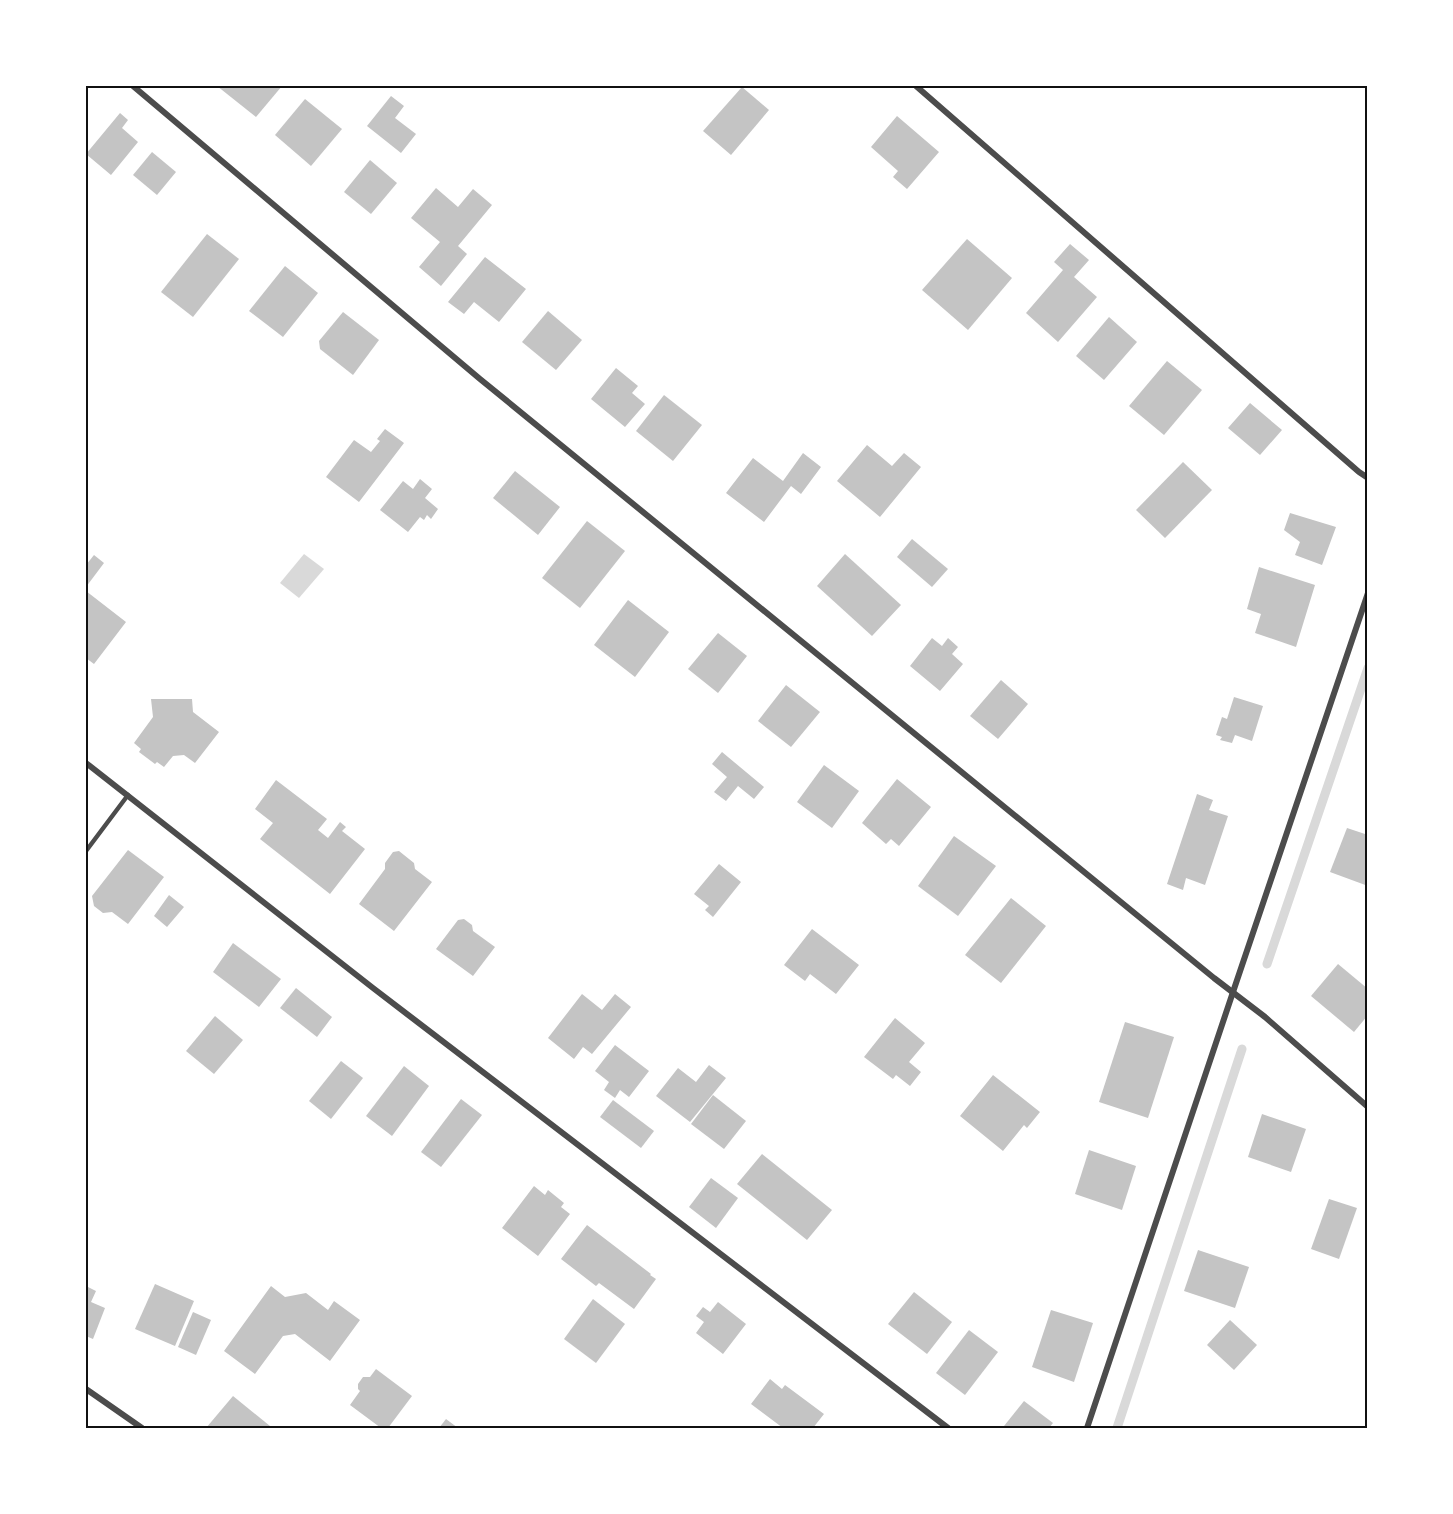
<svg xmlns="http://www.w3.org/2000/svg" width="1453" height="1514" font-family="Manrope,sans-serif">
<rect width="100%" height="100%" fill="#fff"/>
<path fill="#d9d9d9" d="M304,554L324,569L299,598L280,583Z"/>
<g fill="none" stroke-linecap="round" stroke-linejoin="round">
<g stroke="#d9d9d9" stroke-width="9">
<path d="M1267,964L1368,668"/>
<path d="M1117,1428L1242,1049"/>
</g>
</g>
<g fill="#c4c4c4">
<path d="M217,86H282L256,117Z"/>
<path d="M742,87L769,110L731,155L703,131Z"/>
<path d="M391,96L404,106L395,118L416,134L401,153L367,126Z"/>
<path d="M305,99L342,129L311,166L275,135Z"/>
<path d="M120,113L128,120L122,128L138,142L111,175L86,154Z"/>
<path d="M897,116L939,152L907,189L893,177L898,171L871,147Z"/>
<path d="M152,152L176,172L157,195L133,175Z"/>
<path d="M370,160L397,183L371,214L344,192Z"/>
<path d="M436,188L458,207L473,189L492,205L458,246L467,254L441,286L419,267L440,242L411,218Z"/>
<path d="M207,234L239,259L193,317L161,292Z"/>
<path d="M967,239L1012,278L968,330L922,290Z"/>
<path d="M1070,244L1089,260L1074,277L1097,297L1058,342L1026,313L1063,270L1054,262Z"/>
<path d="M485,257L526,289L499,322L474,302L464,314L448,302Z"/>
<path d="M285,266L318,293L283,337L249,311Z"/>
<path d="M548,311L582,340L556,370L522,342Z"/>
<path d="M343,312L379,340L353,375L320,349L319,341Z"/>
<path d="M1109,317L1137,342L1104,380L1076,356Z"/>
<path d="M1167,361L1202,390L1164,435L1129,406Z"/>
<path d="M616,368L638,386L632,393L645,404L625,427L591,399Z"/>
<path d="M664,395L702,425L673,461L636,431Z"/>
<path d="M1250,403L1282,430L1260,455L1228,428Z"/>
<path d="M385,429L404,443L359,502L326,477L354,440L371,452L380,441L377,439Z"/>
<path d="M867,445L892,466L904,453L921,467L880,517L837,481Z"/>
<path d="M803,453L821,467L801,494L791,486L764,522L726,493L753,458L783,481Z"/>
<path d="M1183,462L1212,490L1165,538L1136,510Z"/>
<path d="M515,471L560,507L538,535L493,498Z"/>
<path d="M420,479L432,489L425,498L438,509L431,519L427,515L424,520L420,517L408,532L380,510L403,481L413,489Z"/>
<path d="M1290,513L1336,527L1322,565L1295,555L1300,542L1284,530Z"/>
<path d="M587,521L625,551L580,608L542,578Z"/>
<path d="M912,539L948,569L932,587L897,557Z"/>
<path d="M845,554L901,605L872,636L817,586Z"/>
<path d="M94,555L104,563L86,587V565Z"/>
<path d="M1259,567L1315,585L1296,647L1255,633L1261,614L1247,609Z"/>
<path d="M86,591L126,622L94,664L86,658V646L88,642L86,640Z"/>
<path d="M628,600L669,632L635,677L594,645Z"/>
<path d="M718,633L747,656L718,693L688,669Z"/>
<path d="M932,638L942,646L948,638L958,647L952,654L963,664L940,691L910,666Z"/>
<path d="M1001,680L1028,704L998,739L970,716Z"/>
<path d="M786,685L820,712L791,747L758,721Z"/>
<path d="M1234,697L1263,706L1252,741L1235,735L1232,743L1220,740L1222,737L1216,735L1222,717L1227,719Z"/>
<path d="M151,699H192L193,712L219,732L195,763L184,755L173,756L164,767L157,762L155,764L139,752L141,749L134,743L153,717Z"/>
<path d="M722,752L764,787L754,799L738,786L726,801L714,792L727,777L712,764Z"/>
<path d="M824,765L859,791L832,828L797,802Z"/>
<path d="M897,779L931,807L899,846L891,839L886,844L862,823Z"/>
<path d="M276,780L327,819L318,830L328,838L340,822L346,827L342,831L365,849L330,894L260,839L273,823L255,809Z"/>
<path d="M1197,794L1213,800L1209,810L1228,816L1205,885L1186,878L1183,890L1167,884Z"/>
<path d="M1347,828L1368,835V886L1330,872Z"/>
<path d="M954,836L996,866L958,916L918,886Z"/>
<path d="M128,850L164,877L128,924L112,912L103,913L94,906L92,896Z"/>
<path d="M399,851L414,863L415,869L432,882L394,931L359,904L385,869V863L393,852Z"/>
<path d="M719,864L741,882L713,917L705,910L709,906L694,894Z"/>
<path d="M169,895L184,907L167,927L154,916Z"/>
<path d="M1011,898L1046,926L1001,983L965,955Z"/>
<path d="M464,919L472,925L473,931L495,947L473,976L436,949L458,920Z"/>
<path d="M812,929L859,965L836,994L810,974L805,981L784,965Z"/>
<path d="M233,943L281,979L259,1007L213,972Z"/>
<path d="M1338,964L1368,989V1015L1354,1032L1311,996Z"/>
<path d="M296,988L332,1017L317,1037L280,1008Z"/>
<path d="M582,994L602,1010L615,994L631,1007L592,1054L583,1047L574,1059L548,1038Z"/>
<path d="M215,1016L243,1040L214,1074L186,1051Z"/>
<path d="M895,1018L925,1043L909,1062L921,1072L910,1086L896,1075L893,1079L864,1057Z"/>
<path d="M1125,1022L1174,1037L1148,1118L1099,1102Z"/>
<path d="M615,1045L649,1071L629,1097L620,1090L615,1098L604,1090L609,1082L595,1071Z"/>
<path d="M341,1061L363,1078L331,1119L309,1101Z"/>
<path d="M709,1065L726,1078L690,1122L656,1096L678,1068L696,1082Z"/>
<path d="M404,1066L429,1086L392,1136L366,1116Z"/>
<path d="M993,1075L1040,1112L1027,1128L1024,1125L1003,1151L960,1116Z"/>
<path d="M713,1095L746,1121L724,1149L691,1124Z"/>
<path d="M461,1099L482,1115L441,1167L421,1152Z"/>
<path d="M613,1100L654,1131L641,1148L600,1117Z"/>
<path d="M1262,1114L1306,1129L1291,1172L1248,1157Z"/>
<path d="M1089,1150L1136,1166L1122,1210L1075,1194Z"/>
<path d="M762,1154L832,1210L807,1240L737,1184Z"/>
<path d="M711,1178L738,1198L716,1228L689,1207Z"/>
<path d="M534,1186L545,1195L548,1190L564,1203L561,1207L570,1214L538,1256L502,1228Z"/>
<path d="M1329,1199L1357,1208L1339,1259L1311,1249Z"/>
<path d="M587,1225L651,1274L650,1275L656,1279L634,1309L599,1283L596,1286L561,1259Z"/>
<path d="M1198,1250L1249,1267L1235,1308L1184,1291Z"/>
<path d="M155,1284L194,1301L175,1346L135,1329Z"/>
<path d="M86,1286L96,1291L91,1302L105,1308L93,1339L86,1336Z"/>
<path d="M271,1286L285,1297L306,1293L328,1310L334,1301L360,1320L330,1361L295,1334L283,1336L255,1374L224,1351Z"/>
<path d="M914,1292L952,1322L927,1354L888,1324Z"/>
<path d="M593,1299L625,1324L596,1363L564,1339Z"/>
<path d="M718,1302L746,1324L723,1354L696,1333L704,1322L696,1316L703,1307L710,1312Z"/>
<path d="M1051,1310L1093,1323L1074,1382L1032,1367Z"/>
<path d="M193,1312L211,1320L196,1355L178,1347Z"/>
<path d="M1230,1320L1257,1345L1234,1370L1207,1345Z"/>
<path d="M969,1330L998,1352L965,1395L936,1373Z"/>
<path d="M376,1369L412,1396L388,1428H381L350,1405L360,1391L358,1389V1384L363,1377H370Z"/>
<path d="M770,1379L782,1389L785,1385L824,1414L813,1428H783L751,1404Z"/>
<path d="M233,1396L270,1426L267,1428H206Z"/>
<path d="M1024,1401L1053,1423L1049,1428H1006L1004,1426Z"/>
<path d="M446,1419L458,1428H439Z"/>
</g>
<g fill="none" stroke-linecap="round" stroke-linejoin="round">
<path stroke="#4c4c4c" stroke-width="4.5" d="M86,851L128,795"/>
<g stroke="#4c4c4c" stroke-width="6">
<path d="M133,86L480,379L1214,978L1265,1017L1368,1107"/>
<path d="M916,86L1359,472L1368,478"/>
<path d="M86,763L373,988L948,1428"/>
<path d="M86,1389L142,1428"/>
<path d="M1087,1428L1233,992L1368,593"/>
</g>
</g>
<rect width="1453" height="1514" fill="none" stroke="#ffffff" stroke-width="174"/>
<rect x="87" y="87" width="1279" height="1340" fill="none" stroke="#111" stroke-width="2"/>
</svg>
